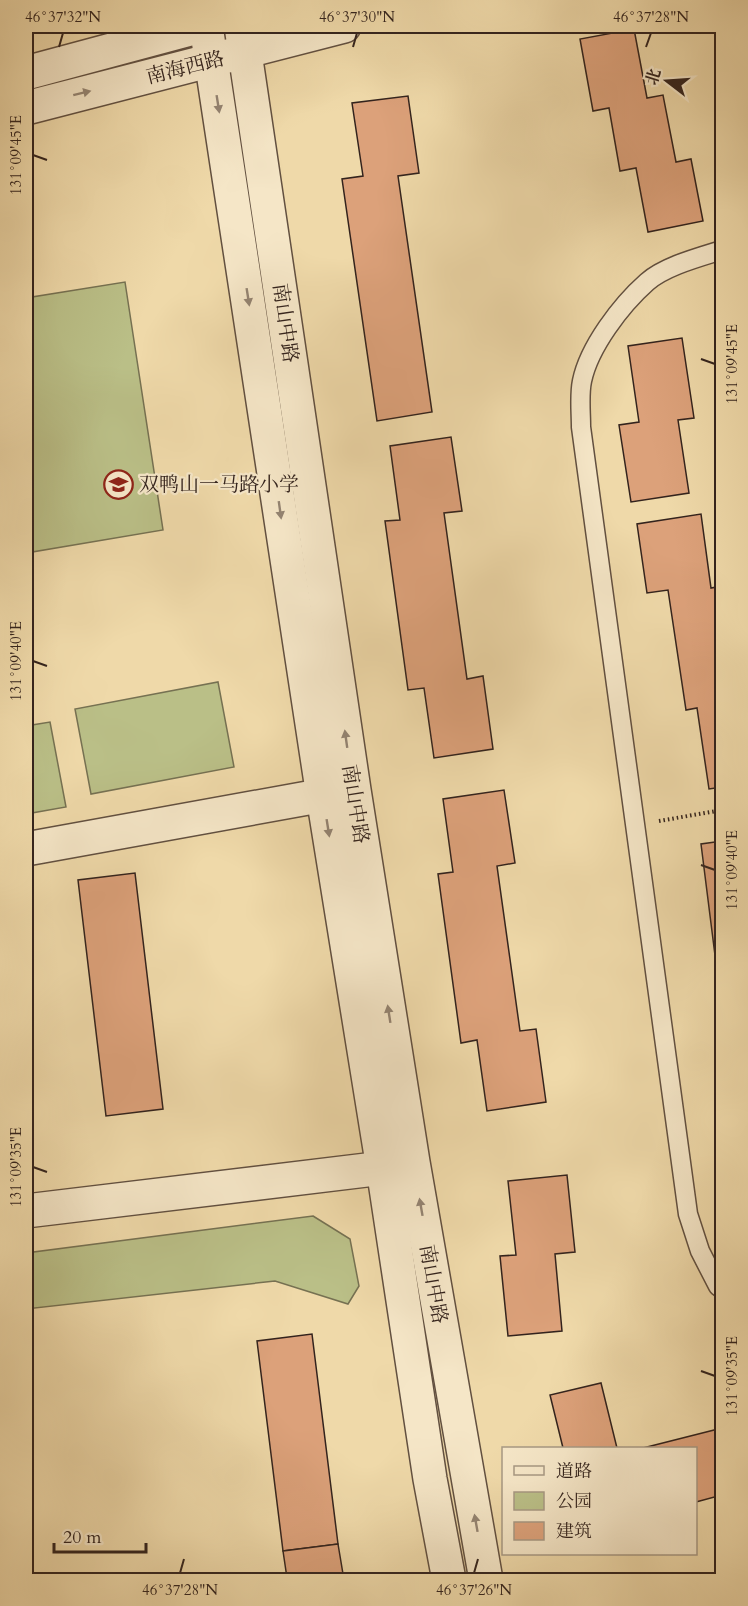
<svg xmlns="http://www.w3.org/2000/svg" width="748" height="1606" font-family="Cardo,'Noto Serif SC',serif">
<rect width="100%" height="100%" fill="#efd9a9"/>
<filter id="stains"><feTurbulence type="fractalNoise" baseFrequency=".00333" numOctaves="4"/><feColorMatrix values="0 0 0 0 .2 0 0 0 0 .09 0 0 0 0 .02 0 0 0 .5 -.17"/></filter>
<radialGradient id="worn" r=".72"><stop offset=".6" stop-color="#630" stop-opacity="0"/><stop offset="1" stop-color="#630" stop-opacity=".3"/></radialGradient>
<g fill="#babf87" stroke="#767152" stroke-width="1.5">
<path d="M125,282L163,530L26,553V298Z"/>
<path d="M218,682L234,767L91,794L75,709Z"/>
<path d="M50,722L66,807L26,814V726Z"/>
<path d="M313,1216L350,1239L359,1286L348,1304L275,1281L26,1309V1253Z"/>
</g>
<g fill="#dca17a" stroke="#33231d" stroke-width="1.5">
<path d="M634,29L647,98L663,95L676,162L691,159L703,221L648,232L636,168L620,171L609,108L593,111L580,39Z"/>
<path d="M408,96L419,173L398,176L432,412L377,421L342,179L363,176L352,103Z"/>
<path d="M682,338L694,418L678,420L689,493L631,502L619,425L639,422L628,346Z"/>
<path d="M451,437L462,511L444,513L467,679L483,676L493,749L434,758L424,688L408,690L385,521L400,520L390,446Z"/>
<path d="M701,514L711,588L722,586V787L709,789L697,708L686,710L668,590L647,593L637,524Z"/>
<path d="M504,790L515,863L497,866L520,1031L536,1029L546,1102L487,1111L477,1040L461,1043L438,874L453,872L443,799Z"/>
<path d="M722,841V1011L701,844Z"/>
<path d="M135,873L163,1109L106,1116L78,880Z"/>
<path d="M567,1175L575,1252L555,1254L562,1331L508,1336L500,1256L516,1255L508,1181Z"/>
<path d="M312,1334L338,1544L283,1551L257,1341Z"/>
<path d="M601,1383L617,1448H563L550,1395Z"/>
<path d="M722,1428V1495L696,1502V1448H643Z"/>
<path d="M338,1544L344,1580H268L287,1578L283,1551Z"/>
</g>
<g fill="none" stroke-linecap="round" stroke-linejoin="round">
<defs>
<path id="service" d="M722,250C700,257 665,266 647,282C621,305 589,347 582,381C579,395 581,412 581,427L688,1214L700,1251L718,1286L722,1289"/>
<path id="minor" d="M26,849L352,790"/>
<g id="tertiary">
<path d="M206,26L323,796L383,1168L430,1479L449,1580"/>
<path d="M241,26L354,790L413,1162L486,1580"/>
<path d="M26,73L201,26"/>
<path d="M26,108L344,26"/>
<path d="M26,1211L383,1168L405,1164"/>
</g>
</defs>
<use href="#service" stroke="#625040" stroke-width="21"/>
<use href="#minor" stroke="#625040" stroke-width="36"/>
<use href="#tertiary" stroke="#625040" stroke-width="36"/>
<path stroke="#33231d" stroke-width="4" stroke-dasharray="1.5 3" stroke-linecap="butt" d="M659,821L722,810"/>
<use href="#service" stroke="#f5e6c7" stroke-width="18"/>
<use href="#minor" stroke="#f5e6c7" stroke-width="33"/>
<use href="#tertiary" stroke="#f5e6c7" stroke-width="33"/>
</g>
<defs><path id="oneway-solid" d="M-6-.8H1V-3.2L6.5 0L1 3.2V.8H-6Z" transform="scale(1.5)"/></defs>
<g fill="#948472">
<use href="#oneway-solid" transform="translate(82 93) rotate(-14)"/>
<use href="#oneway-solid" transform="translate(218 104) rotate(81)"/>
<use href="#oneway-solid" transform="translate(248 297) rotate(81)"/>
<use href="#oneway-solid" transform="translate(280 510) rotate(82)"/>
<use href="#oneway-solid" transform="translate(346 739) rotate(-98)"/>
<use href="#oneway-solid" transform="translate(328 828) rotate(81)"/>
<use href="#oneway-solid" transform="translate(389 1014) rotate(-99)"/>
<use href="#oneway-solid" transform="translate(421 1207) rotate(-100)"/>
<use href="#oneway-solid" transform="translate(476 1523) rotate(-100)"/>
</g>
<path fill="none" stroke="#33231d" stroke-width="2" d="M59,47L63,33M353,47L357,33M646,47L651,33M33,155L47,160M701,359L715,364M33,661L47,666M701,865L715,870M33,1167L47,1172M701,1371L715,1376M180,1573L184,1559M474,1573L478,1559"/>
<defs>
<symbol id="school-ring" viewBox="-11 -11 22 22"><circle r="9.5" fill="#f5e6c7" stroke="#8f2418" stroke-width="1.5"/><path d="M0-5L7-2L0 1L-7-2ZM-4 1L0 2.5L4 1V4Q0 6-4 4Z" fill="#8f2418"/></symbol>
</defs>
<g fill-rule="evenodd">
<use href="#school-ring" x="102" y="468" width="33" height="33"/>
</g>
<g text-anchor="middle" stroke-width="4.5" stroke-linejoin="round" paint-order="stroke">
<g font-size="20" fill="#33231d" stroke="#f5e6c7">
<text transform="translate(185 67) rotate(-14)" y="7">南海西路</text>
<text transform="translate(286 323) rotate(82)" y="7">南山中路</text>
<text transform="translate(356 804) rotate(81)" y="7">南山中路</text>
<text transform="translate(434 1284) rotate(80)" y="7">南山中路</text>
</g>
<g font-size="20" fill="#33231d" stroke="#f5e6c7" text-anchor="start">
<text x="139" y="491">双鸭山一马路小学</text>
</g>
</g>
<rect width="748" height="1606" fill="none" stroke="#efd9a9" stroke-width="66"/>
<rect x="502" y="1447" width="195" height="108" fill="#f5e6c7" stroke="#a79883" stroke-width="1.5"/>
<rect x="514" y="1466" width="30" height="9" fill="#f5e6c7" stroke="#a79883" stroke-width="1.5"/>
<text x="556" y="1477" font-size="18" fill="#33231d">道路</text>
<rect x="514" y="1492" width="30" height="18" fill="#babf87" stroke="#a79883" stroke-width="1.5"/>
<text x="556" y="1507" font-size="18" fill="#33231d">公园</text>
<rect x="514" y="1522" width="30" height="18" fill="#dca17a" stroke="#a79883" stroke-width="1.5"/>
<text x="556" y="1537" font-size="18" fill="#33231d">建筑</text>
<g transform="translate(667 81) rotate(287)" stroke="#f5e6c7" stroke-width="4.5" paint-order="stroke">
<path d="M0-4.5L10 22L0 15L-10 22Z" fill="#33231d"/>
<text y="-9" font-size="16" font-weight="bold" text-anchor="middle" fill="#33231d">北</text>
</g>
<path d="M54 1543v9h92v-9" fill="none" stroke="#33231d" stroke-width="3"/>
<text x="63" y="1543" font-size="18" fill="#33231d" stroke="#f5e6c7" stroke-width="4.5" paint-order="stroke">20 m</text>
<rect x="33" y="33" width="682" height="1540" fill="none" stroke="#33231d" stroke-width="2"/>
<g font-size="15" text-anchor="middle" fill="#33231d">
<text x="63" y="22">46°37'32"N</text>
<text x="357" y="22">46°37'30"N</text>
<text x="651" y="22">46°37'28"N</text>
<text transform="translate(16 155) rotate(-90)" y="5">131°09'45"E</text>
<text transform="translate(732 364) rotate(-90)" y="5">131°09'45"E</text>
<text transform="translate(16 661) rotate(-90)" y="5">131°09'40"E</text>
<text transform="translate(732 870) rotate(-90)" y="5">131°09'40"E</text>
<text transform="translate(16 1167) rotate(-90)" y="5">131°09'35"E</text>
<text transform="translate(732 1376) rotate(-90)" y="5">131°09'35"E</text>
<text x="180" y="1595">46°37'28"N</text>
<text x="474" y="1595">46°37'26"N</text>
</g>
<rect width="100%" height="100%" filter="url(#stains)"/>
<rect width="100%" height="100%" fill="url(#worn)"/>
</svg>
